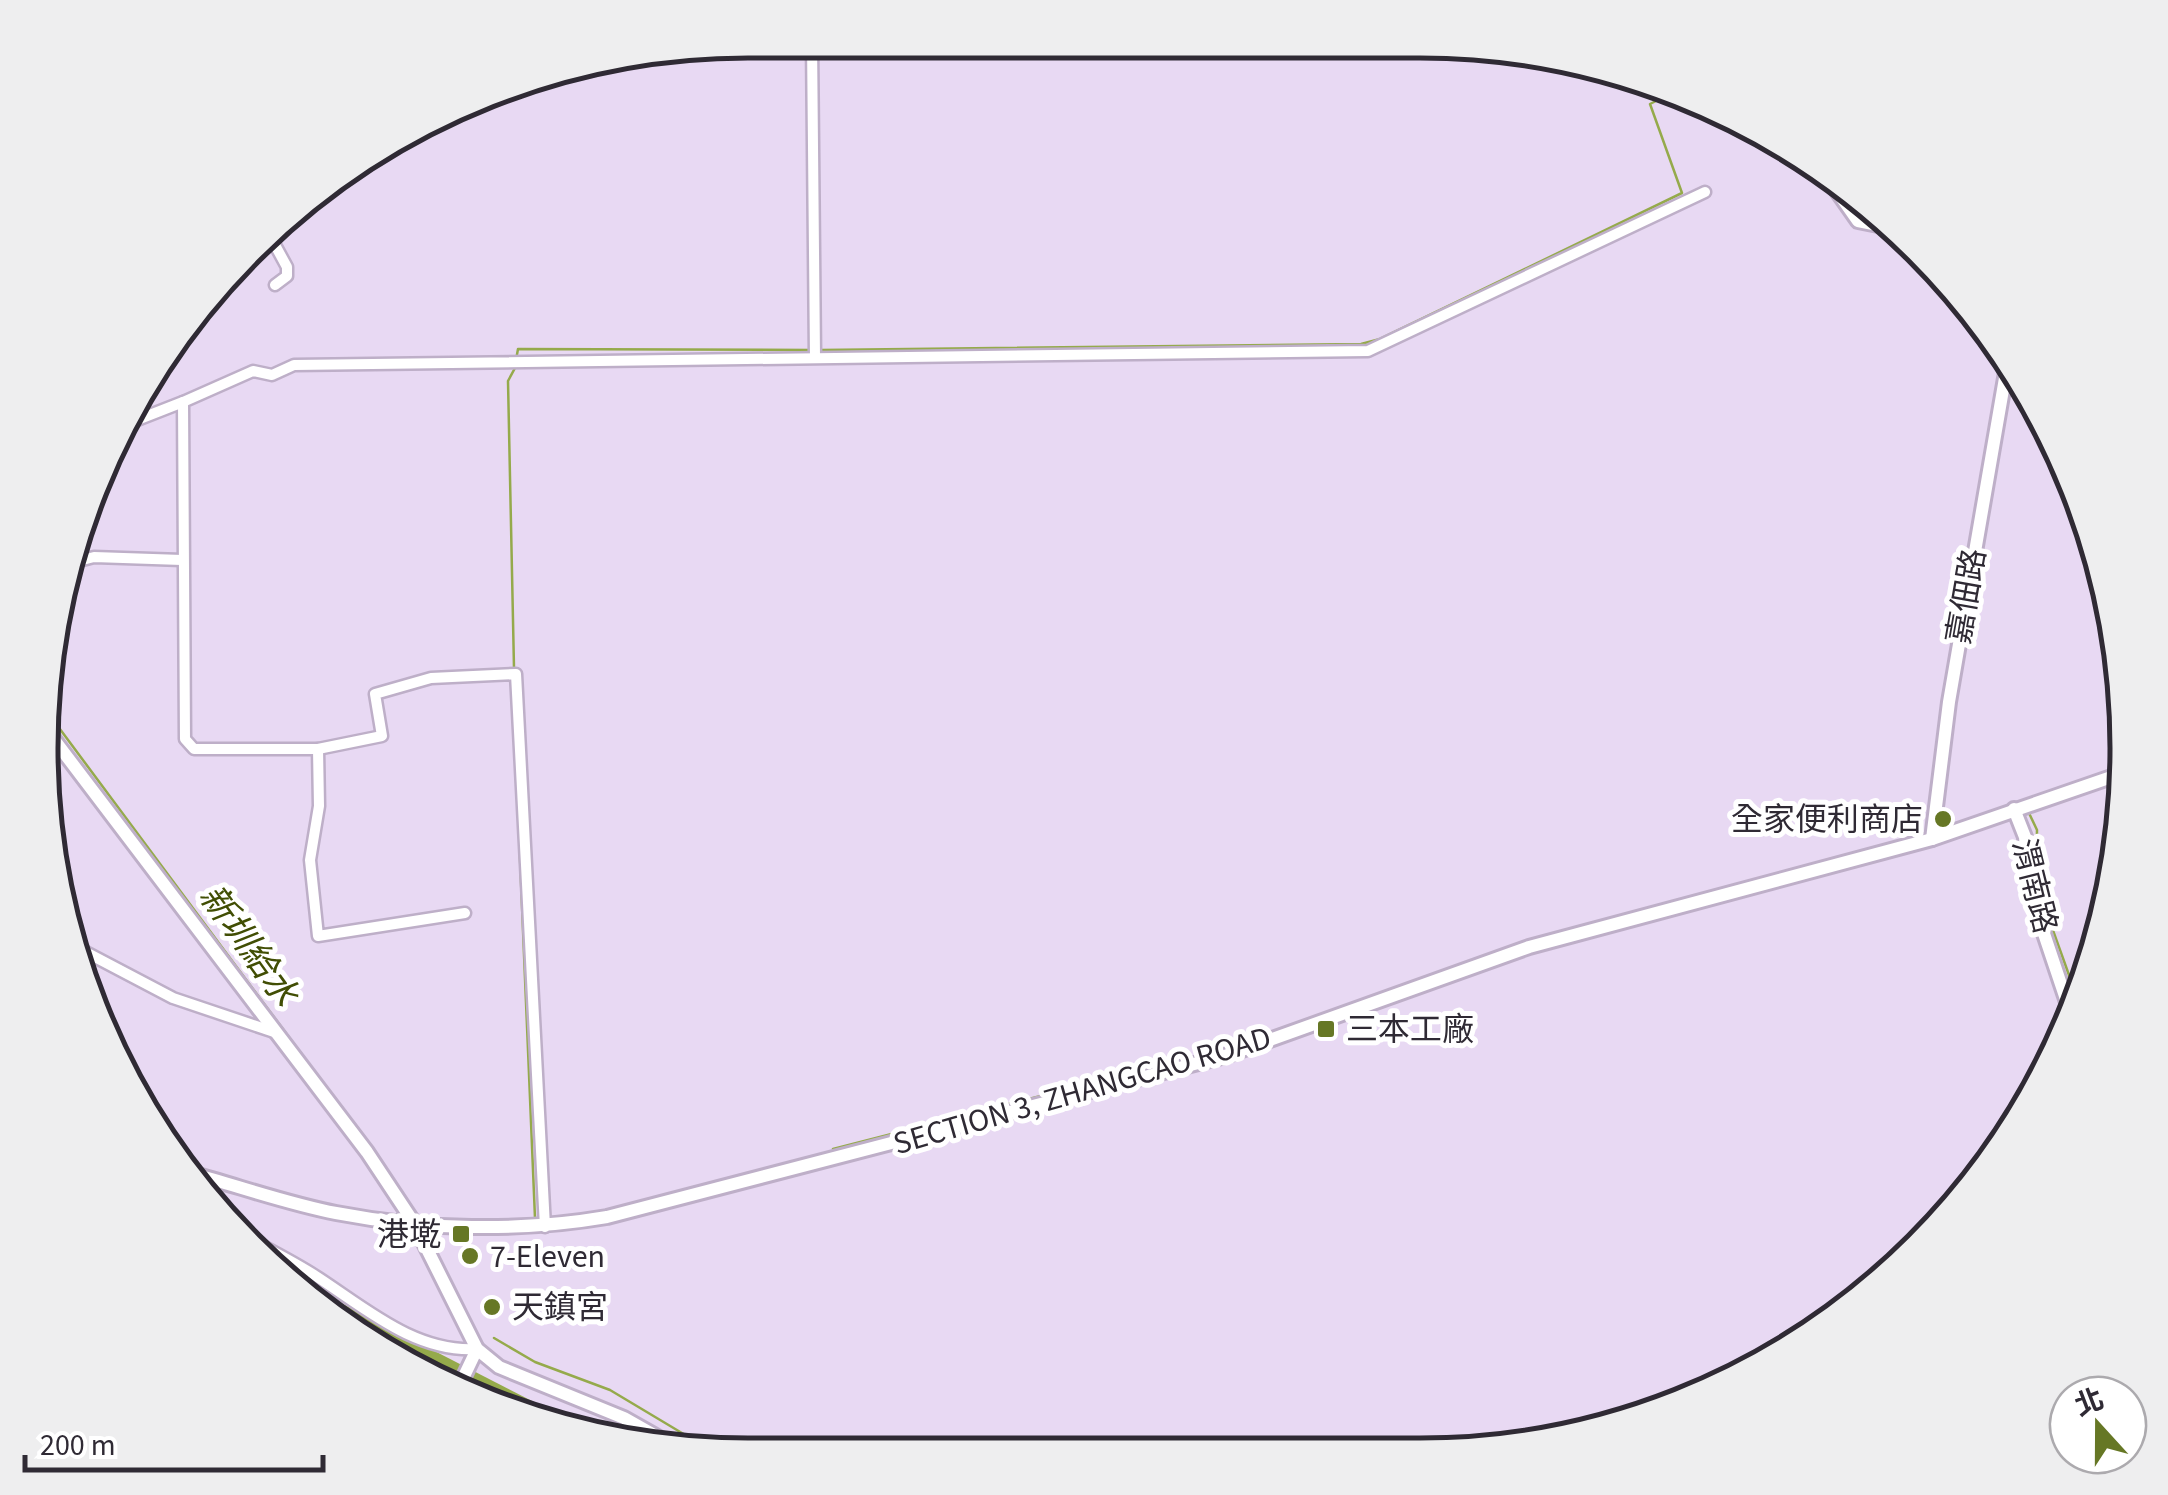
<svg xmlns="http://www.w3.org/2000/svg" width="2168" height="1495" font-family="'Source Sans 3','Noto Sans TC',sans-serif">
<rect width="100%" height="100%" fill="#e8d9f3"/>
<path fill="#95aa4b" d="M269,1266L612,1442L476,1401L354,1335Z"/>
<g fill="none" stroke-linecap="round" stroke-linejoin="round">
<g stroke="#95aa4b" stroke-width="2.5">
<path d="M821,350L1361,344L1380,339L1682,193L1650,104L1668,95"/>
<path d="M516,360L518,349L813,350"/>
<path d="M514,668L508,381L515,368"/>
<path d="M48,713L337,1102"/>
<path d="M517,786L535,1218"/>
<path d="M2028,811L2037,830L2036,883L2079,1003"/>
<path d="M833,1149L1130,1073"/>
<path d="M403,1195L410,1206"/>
<path d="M494,1338L535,1362L610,1390L712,1451"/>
</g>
<defs>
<g id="minor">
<path d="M812,41L815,357"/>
<path d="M269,234L287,267V276L275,285"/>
<path d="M130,419L137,420L183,402"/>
<path d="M71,563L94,557L182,560"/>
<path d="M318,749L319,806L310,860L318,936L465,913"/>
<path d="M74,946L173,998L277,1033"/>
<path d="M545,1227L516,674L431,678L375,694L382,736L318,749H194L185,739L183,402L253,371L272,375L294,365L1368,351L1705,192"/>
<path d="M236,1232C261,1245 287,1258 311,1273C362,1305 413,1353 477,1349"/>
</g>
<g id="tertiary">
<path d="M1782,141L1787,145"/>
<path d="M1825,174L1858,221L1878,225L1886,221"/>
<path d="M49,733L367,1152L414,1223L477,1349L499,1367L624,1418L677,1448"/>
<path d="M2014,809L2025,837L2029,889L2073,1020"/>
<path d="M1932,839L1949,702L2009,355"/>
<path d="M194,1174C241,1187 289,1204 336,1213C424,1230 519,1232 607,1217L1225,1056L1529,947L1932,839L2126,772"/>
<path d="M457,1391L477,1349"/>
</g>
</defs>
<use href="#minor" stroke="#beafc8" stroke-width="15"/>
<use href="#tertiary" stroke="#beafc8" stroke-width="18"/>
<use href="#minor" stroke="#fff" stroke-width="10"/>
<use href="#tertiary" stroke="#fff" stroke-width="12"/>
</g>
<g fill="#667725" stroke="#fff" stroke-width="4">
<circle cx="1943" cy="819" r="10"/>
<rect x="1316" y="1019" width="20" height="20" rx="5"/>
<rect x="451" y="1224" width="20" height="20" rx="5"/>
<circle cx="470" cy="1256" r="10"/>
<circle cx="492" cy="1307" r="10"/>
</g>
<g text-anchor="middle" stroke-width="10" stroke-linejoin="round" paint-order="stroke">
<g font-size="32" fill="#2f2a34" stroke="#fff">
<text transform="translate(1966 596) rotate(-80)" y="11">嘉佃路</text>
<text transform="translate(2035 886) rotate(76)" y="11">渭南路</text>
<text transform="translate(1082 1090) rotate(-16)" y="11">SECTION 3, ZHANGCAO ROAD</text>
</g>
<g font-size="32" fill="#2f2a34" stroke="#fff" text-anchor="start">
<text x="1923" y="830" text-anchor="end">全家便利商店</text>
<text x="1346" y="1040">三本工廠</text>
<text x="441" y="1245" text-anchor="end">港墘</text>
<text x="490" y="1267">7-Eleven</text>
<text x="512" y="1318">天鎮宮</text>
</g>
<g font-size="35" font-style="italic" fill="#414e04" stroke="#fff">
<text transform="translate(249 945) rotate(54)" y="12">新圳給水</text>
</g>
</g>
<path d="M0 0H2168V1495H0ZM748 58H1420A690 690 0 0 1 2110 748V748A690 690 0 0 1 1420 1438H748A690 690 0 0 1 58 748V748A690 690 0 0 1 748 58Z" fill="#eeeeef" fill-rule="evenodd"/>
<path fill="none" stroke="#2f2a34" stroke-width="5" d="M748 58H1420A690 690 0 0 1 2110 748V748A690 690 0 0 1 1420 1438H748A690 690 0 0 1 58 748V748A690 690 0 0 1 748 58Z"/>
<g transform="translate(2098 1425) rotate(339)"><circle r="48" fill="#ffffff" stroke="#acaaae" stroke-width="2.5"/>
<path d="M0-8L18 38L0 25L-18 38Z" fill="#667725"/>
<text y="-15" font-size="28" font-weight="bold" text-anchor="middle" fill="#2f2a34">北</text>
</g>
<path d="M25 1455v15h298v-15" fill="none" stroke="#2f2a34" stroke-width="5"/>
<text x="40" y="1455" font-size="30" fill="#2f2a34" stroke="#ffffff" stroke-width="8" paint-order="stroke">200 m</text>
</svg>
